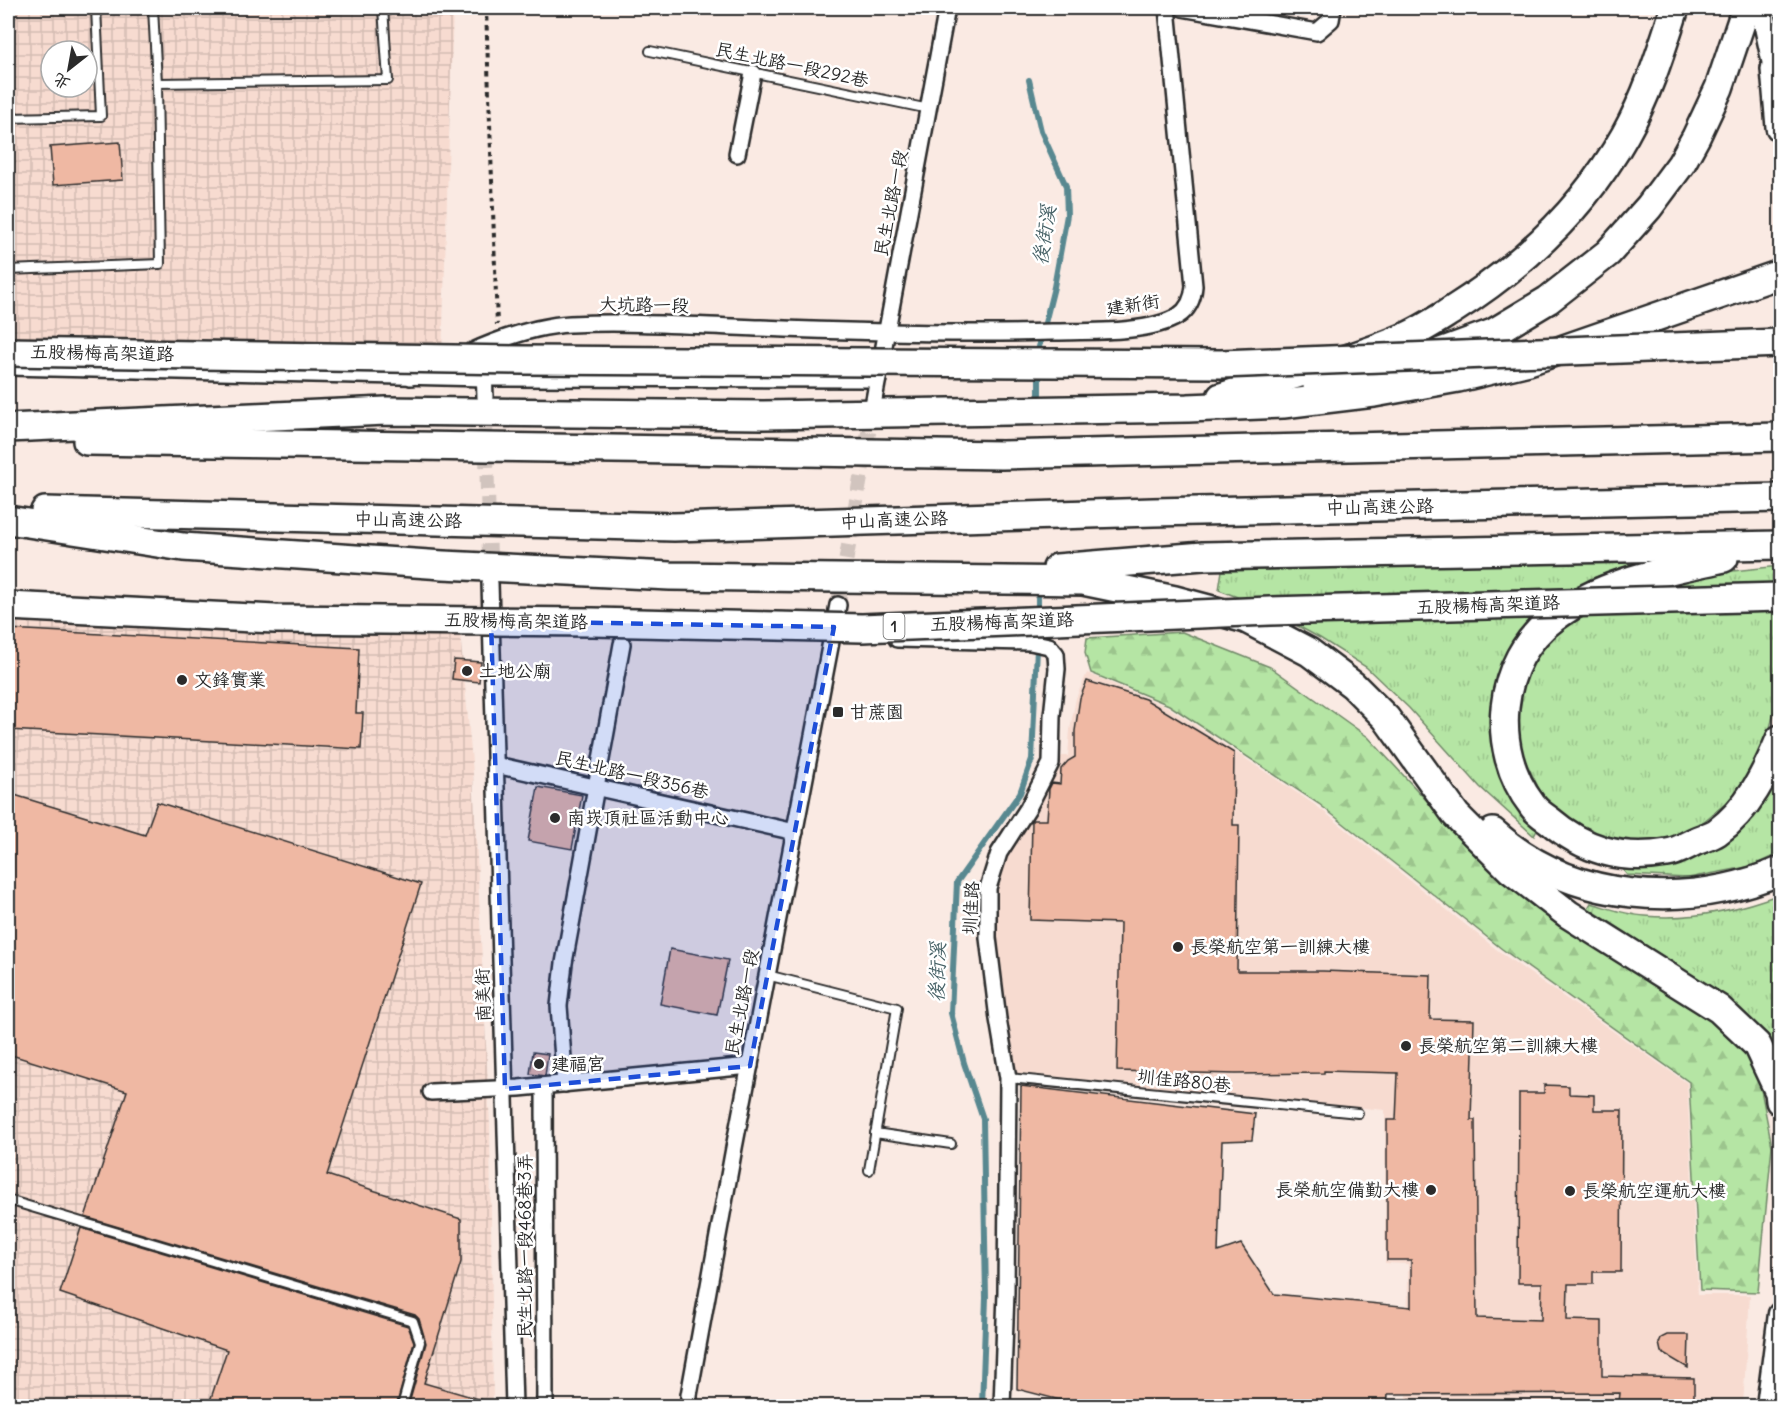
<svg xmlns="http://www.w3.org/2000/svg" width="1788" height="1414" font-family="Delius,'LXGW WenKai TC',sans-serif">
<defs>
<pattern id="industrial-grid" width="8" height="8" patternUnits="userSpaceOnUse" patternTransform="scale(1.5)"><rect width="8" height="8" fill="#f7dbd0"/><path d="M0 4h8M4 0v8" fill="none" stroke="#d4bcb3"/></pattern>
<pattern id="grass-tufts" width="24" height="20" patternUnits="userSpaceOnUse" patternTransform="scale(1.5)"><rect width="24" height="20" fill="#b5e5a4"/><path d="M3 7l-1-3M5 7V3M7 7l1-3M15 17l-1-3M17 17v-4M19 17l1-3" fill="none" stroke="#9cc58d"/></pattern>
<pattern id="forest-firs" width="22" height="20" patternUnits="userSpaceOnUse" patternTransform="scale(1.5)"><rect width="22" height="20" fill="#b5e5a4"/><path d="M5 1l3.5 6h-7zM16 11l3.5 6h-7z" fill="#9cc58d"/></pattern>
</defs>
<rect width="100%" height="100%" fill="#faeae3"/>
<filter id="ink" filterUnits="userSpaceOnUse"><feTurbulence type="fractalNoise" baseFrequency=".0167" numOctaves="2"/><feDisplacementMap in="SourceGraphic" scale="12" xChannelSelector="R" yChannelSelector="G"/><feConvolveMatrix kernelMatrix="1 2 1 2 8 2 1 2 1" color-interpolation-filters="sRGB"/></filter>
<g filter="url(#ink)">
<path fill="#f7dbd0" d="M1087,673L1168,707L1318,807L1501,953L1687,1083L1698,1295H1750L1743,1406L1407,1400L1408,1264L1385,1263V1110L1008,1072L990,889L1026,813L1062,756H1068L1070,730L1076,698Z"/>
<g fill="url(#industrial-grid)" fill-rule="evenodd">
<path d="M8,8H453L442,358L8,337ZM51,51H87V87H51Z"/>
<path d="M8,619L460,632L473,773L490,1127L493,1406H8Z"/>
</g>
<g fill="url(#grass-tufts)" stroke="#708868" stroke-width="1.5">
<path d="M1644,560L1590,579L1529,621L1504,661L1491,706L1494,751L1512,797L1538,828L1534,836L1480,787L1409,708L1366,667L1320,638L1261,606L1219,590L1222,571Z"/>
<path d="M1780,566V691L1768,735L1737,794L1692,831L1642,844L1586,831L1543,797L1520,750L1518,700L1535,657L1559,630L1587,609L1694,575Z"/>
<path d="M1780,775V853L1752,866L1688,878L1627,875L1622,869L1666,867L1714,850L1754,818Z"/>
<path d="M1780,894V1069L1767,1039L1721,994L1588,908L1591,903C1608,908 1627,915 1645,916C1690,920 1738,910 1780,894Z"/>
</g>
<path fill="url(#forest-firs)" stroke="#708868" stroke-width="1.5" d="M1182,632L1270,667L1368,737L1488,867L1568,927L1709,1014L1756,1064L1772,1146L1758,1292L1700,1290L1689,1082L1502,949L1319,804L1169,705L1091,673L1085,653L1087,638Z"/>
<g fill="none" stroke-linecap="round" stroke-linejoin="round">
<g stroke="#598890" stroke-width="6">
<path d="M1029,80L1041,131L1066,186L1067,215L1054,287L1039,347V358"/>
<path d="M1039,400V371"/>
<path d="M1038,613V593"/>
<path d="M982,1406L986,1298L983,1119L964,1063L951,1013L957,882L1020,793L1032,759L1038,626"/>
</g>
</g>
<g fill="#efb8a3" stroke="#2b2b2b" stroke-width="1.5">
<path d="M120,142L123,180L53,185L50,147Z"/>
<path d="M8,629L359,648L356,713H363L361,749L8,730Z"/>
<path d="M454,660L481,662L479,682L452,679Z"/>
<path d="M1087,681L1145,699L1234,753L1233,825H1239L1237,971H1323L1431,975L1430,1019L1474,1020L1471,1120H1475L1477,1318L1541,1320L1542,1283H1518L1519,1093H1544V1085L1569,1086V1094L1594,1095V1110H1622L1621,1272H1593V1284H1568L1567,1320L1602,1321V1376L1694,1378V1403L1619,1402L1620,1393L1388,1394L1387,1407H1087L1017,1389L1021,1086L1255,1114L1252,1140L1222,1141L1218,1252L1241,1244L1274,1294L1411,1307V1260H1387V1120H1396L1398,1073L1324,1071V1073L1235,1074L1117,1071L1120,923L1030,920L1032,820H1047L1049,789L1052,783L1060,784L1061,769L1068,761L1075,757V731L1080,698Z"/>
<path d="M538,787L582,795L572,849L528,841Z"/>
<path d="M8,793L145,835L157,802L421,884L327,1175L461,1219V1262L424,1383L489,1402V1407H408L426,1343L419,1319L415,1315L85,1217L127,1091L8,1054Z"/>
<path d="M670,949L728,960L717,1015L660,1004Z"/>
<path d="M533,1052L548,1054L545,1076L530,1074Z"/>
<path d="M81,1228L408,1326L414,1342L396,1407H208L227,1350L60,1293Z"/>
<path d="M1667,1335H1689L1688,1368L1661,1352L1659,1343L1661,1338Z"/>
</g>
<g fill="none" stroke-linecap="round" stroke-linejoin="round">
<g stroke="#d1c4be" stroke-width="15" stroke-dasharray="15 8" stroke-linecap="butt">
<path d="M485,406L490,574"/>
<path d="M838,605L873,407"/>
</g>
<defs>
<g id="lane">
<path d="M650,51L929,109"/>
<path d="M157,83L388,80L383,8"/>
<path d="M8,118L101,116L96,8"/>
<path d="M8,270L160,264L157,83L153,8"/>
<path d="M767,975L897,1008L869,1170"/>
<path d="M1008,1078L1358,1113"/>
<path d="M875,1133L951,1144"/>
<path d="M8,1200L413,1321L420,1342L402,1406"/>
<path d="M1404,1405L1428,1406"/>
</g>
<g id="street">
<path d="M1182,8L1317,32L1331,20L1333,8"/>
<path d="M737,154L753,73"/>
<path d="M466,354C499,339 534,326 570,324C634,321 698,326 761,328C858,332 955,335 1052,332C1086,331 1149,334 1178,316C1189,309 1193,299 1194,286L1167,8"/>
<path d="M8,367L485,378L878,379"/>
<path d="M484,370L485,397"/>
<path d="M411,377L441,365"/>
<path d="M873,405L947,8"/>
<path d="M490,583L514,1406"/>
<path d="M897,639L1030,642L1049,646L1056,654L1057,669L1052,716L1051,763L1028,808L999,853L988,888V938L998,1019L1008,1078L1006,1292L1002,1406"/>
<path d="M496,765L795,832"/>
<path d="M565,1084L559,1006L564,963L622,644"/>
<path d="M544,1086L545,1406"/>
<path d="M431,1092L519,1088L750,1066"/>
<path d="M689,1406V1395L734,1148L838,605"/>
</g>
<g id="primary">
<path d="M1762,8L1775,69L1780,81"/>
<path d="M1768,1406L1780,1314"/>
</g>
<g id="highway">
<path d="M1775,69L1780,127"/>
<path d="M1317,385L1430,356L1493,333L1548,300L1608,253L1649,207L1681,164L1696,137L1719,88L1746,8"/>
<path d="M1221,397C1281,377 1345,363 1403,338C1420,331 1435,321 1451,311C1521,267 1584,208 1625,135C1648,94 1661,51 1675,8"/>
<path d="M8,428L386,411L763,415L1188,408L1283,404L1374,393L1458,378L1529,361L1780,274"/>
<path d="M87,441L1002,455L1780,437"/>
<path d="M45,511L674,527L1153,512L1780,498"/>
<path d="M8,520L183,547L443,565L670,576L1083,581L1175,600L1246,619L1309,652L1353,685L1386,718L1456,815L1510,869L1568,914L1719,1009L1757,1045L1779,1092L1780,1101"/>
<path d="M1724,558C1665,571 1603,581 1554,618C1496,660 1489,750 1532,805C1536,811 1543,816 1549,820C1584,850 1621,861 1667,853C1677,852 1687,845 1696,841C1703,838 1711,836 1717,832C1748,810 1766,773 1780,739"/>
<path d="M1057,568L1203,556L1780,545"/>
<path d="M1493,832C1571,903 1686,910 1780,871"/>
</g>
</defs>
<use href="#lane" stroke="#2b2b2b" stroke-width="12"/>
<use href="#street" stroke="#2b2b2b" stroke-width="20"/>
<use href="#primary" stroke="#2b2b2b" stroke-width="27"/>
<use href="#highway" stroke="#2b2b2b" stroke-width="32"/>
<path stroke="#2b2b2b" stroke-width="4" stroke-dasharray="4.5 4.5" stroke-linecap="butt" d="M486,8L497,325"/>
<use href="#lane" stroke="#fff" stroke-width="8"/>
<use href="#street" stroke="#fff" stroke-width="15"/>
<use href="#primary" stroke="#fff" stroke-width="22"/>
<use href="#highway" stroke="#fff" stroke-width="27"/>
<defs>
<g id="highway-bridge">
<path d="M8,352L523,360L1221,364L1780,343"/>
<path d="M8,606L275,619L593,622L862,628L1270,611L1780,597"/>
</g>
</defs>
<use href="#highway-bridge" stroke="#2b2b2b" stroke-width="32" stroke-linecap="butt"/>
<use href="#highway-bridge" stroke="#fff" stroke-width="27"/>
</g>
</g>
<path fill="#1d4ed8" fill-opacity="0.2" stroke="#1d4ed8" stroke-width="4.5" stroke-dasharray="12 8" stroke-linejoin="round" d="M491,621L834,627L750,1066L505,1089Z"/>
<g fill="#2b2b2b" stroke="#fff" stroke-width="2">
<circle cx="467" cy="671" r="6"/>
<circle cx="182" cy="680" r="6"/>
<rect x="832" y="706" width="12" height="12" rx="3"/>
<circle cx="555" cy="818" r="6"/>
<circle cx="1178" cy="947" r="6"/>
<circle cx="1406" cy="1046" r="6"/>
<circle cx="539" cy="1064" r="6"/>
<circle cx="1431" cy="1190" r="6"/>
<circle cx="1570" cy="1191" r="6"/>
</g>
<g text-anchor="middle" stroke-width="5" stroke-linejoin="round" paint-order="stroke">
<rect fill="#fff" stroke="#6b6b6b" stroke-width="1.5" x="883.5" y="613" width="21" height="26" rx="4.5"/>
<g font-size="16" font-weight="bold" fill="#2b2b2b">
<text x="894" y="632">1</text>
</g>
<g font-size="18" fill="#2b2b2b" stroke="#fff">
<text transform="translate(792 65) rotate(12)" y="6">民生北路一段292巷</text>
<text transform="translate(891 203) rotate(-79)" y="6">民生北路一段</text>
<text transform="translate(644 305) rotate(1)" y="6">大坑路一段</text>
<text transform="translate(1133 305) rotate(-9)" y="6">建新街</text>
<text transform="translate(102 353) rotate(1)" y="6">五股楊梅高架道路</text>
<text transform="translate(1380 507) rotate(-1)" y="6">中山高速公路</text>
<text transform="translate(408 520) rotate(1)" y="6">中山高速公路</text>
<text transform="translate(894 520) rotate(-2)" y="6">中山高速公路</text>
<text transform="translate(1488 605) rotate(-2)" y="6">五股楊梅高架道路</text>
<text transform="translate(516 621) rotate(1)" y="6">五股楊梅高架道路</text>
<text transform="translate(1002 622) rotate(-2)" y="6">五股楊梅高架道路</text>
<text transform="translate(632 775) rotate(13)" y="6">民生北路一段356巷</text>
<text transform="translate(971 908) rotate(-87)" y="6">圳佳路</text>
<text transform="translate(483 995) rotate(-92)" y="6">南美街</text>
<text transform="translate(742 1002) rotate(-79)" y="6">民生北路一段</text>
<text transform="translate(1184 1081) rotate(6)" y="6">圳佳路80巷</text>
<text transform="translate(525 1246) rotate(-90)" y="6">民生北路一段468巷3弄</text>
</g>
<g font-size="18" fill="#2b2b2b" stroke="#fff" text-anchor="start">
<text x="479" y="677">土地公廟</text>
<text x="194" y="686">文鋒實業</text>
<text x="850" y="718">甘蔗園</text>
<text x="567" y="824">南崁頂社區活動中心</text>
<text x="1190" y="953">長榮航空第一訓練大樓</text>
<text x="1418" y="1052">長榮航空第二訓練大樓</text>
<text x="551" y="1070">建福宮</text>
<text x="1419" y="1196" text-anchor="end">長榮航空備勤大樓</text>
<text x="1582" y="1197">長榮航空運航大樓</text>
</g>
<g font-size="20" font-style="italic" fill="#466166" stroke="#fff">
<text transform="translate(1044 235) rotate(-81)" y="7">後街溪</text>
<text transform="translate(937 972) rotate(-88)" y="7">後街溪</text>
</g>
</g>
<rect width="1788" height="1414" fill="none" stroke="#fff" stroke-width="30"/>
<rect x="15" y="15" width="1758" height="1384" fill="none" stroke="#2b2b2b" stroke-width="2" filter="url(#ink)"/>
<g transform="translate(69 69) rotate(211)"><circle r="28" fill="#ffffff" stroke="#aaaaaa" stroke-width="1.5"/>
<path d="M0-4.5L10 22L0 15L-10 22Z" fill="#2b2b2b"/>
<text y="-9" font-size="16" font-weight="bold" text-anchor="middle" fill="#2b2b2b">北</text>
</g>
</svg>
